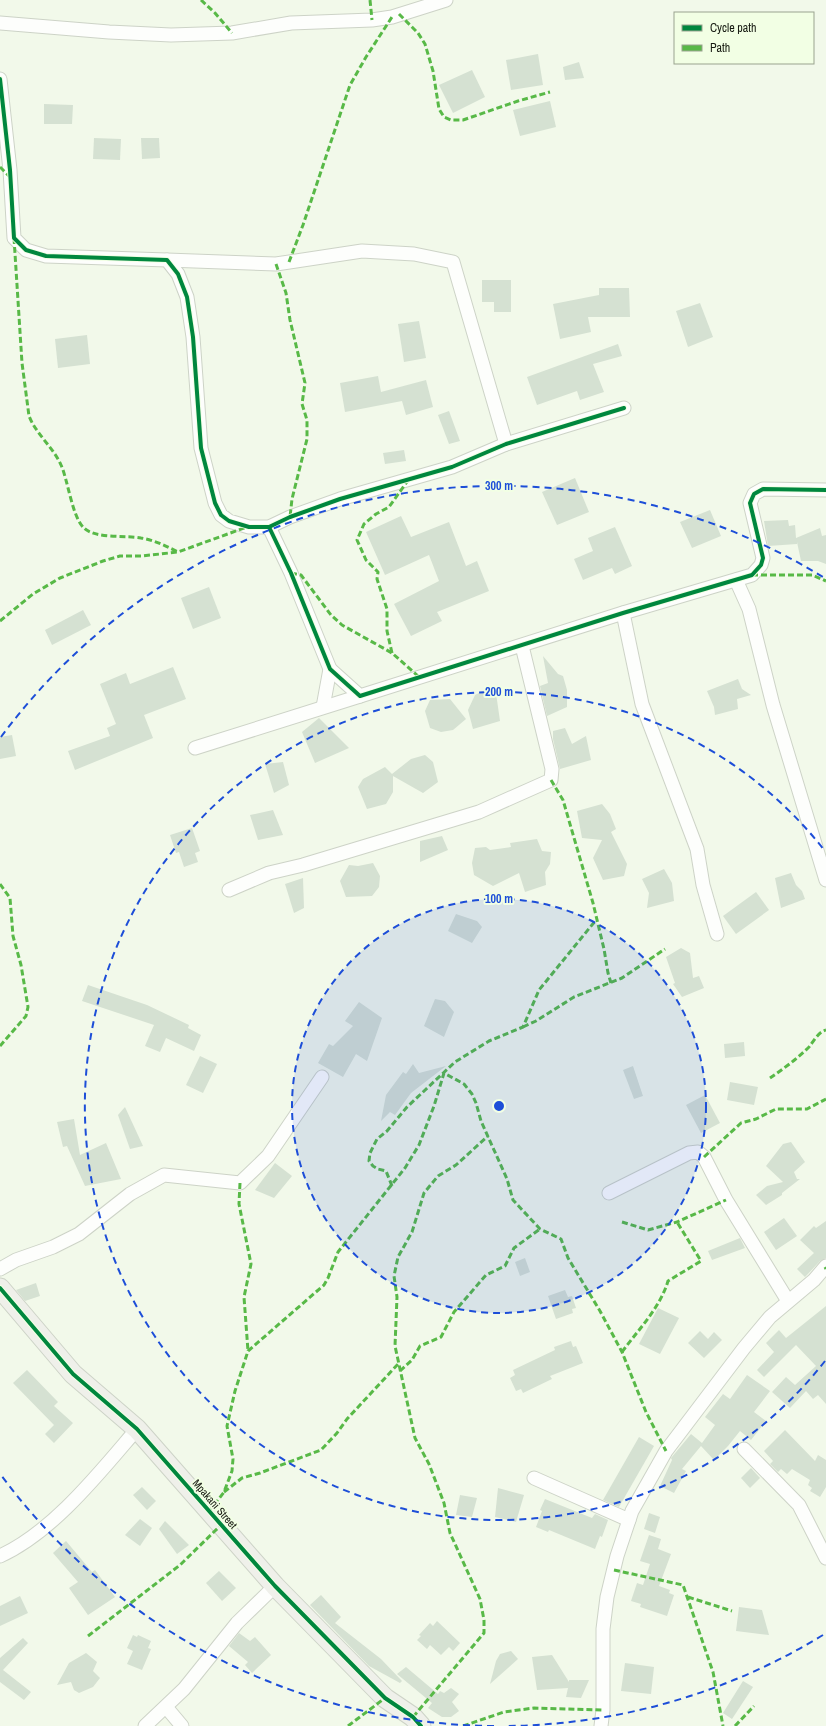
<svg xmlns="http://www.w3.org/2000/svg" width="826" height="1726" font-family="'Archivo Narrow',sans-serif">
<rect width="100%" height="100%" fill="#f2f9ea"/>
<g fill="#d5e1d2">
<path d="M538,54L543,85L511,90L506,60Z"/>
<path d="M579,62L584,78L565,80L563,67Z"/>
<path d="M472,70L485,97L453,113L439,85Z"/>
<path d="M550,101L556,127L520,136L513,110Z"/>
<path d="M44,104L73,105L72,124H44Z"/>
<path d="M94,138L121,139L120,160L93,159Z"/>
<path d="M141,138H159L160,158L142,159Z"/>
<path d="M482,280H511V312H494V302H482Z"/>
<path d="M599,288H629L630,317H588L591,332L560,339L553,304L599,295Z"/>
<path d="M700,303L713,337L688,347L676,311Z"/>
<path d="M419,321L426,358L404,362L398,324Z"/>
<path d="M87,335L90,364L58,368L55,339Z"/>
<path d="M618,344L622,356L593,364L604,392L580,400L577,391L537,405L527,377Z"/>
<path d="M378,376L381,392L426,380L433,407L406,415L402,401L345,412L340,383Z"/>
<path d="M449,411L460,441L449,444L438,415Z"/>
<path d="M404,450L406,461L385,464L383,453Z"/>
<path d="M575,478L589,512L557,525L542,492Z"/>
<path d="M710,510L721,536L692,548L680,522Z"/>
<path d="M401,516L411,537L449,522L466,566L477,561L489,591L437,612L442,621L411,636L394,604L439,581L429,555L385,575L366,532Z"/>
<path d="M788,520L789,526L795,525L796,538L820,528L822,536L826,535V564L818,561H801L797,542V544L768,546L764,521Z"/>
<path d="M615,527L632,566L615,574L612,568L583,580L574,559L593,551L588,538Z"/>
<path d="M209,587L221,618L193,629L181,598Z"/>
<path d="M83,610L91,625L52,645L45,630Z"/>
<path d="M543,656L558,674L563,676L567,690V707L547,716L540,686L548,683Z"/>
<path d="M173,667L186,699L144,715L153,738L75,770L68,751L110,736L107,728L116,724L100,684L126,673L130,684Z"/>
<path d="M738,679L742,689L751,695L737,699L738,709L715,715L714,707L707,691Z"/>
<path d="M487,689L496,693L500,721L473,729L468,710L475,695Z"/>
<path d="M450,699L466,719L453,730L441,732L430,728L425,711L430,700Z"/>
<path d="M319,718L349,748L315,763L302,732Z"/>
<path d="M565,728L572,744L586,736L591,760L560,769L553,739V731Z"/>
<path d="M12,735L16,756L0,759V737Z"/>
<path d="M425,755L433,762L438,782L423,793L393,776V792L386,804L367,809L358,787L363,779L385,767L392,774L411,759Z"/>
<path d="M283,762L289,785L274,793L265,764Z"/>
<path d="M602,804L610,814L616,829L611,832L627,864L624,876L603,880L593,858L602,840L582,838L577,811Z"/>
<path d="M273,810L283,835L258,840L250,815Z"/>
<path d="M192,828L200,851L195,853L198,862L184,867L179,852L176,853L170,835Z"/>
<path d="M442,836L448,850L420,862V841Z"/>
<path d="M537,839L542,851L551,852L550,864L545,872L546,885L525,892L519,873L493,886L474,875L472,863L475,848L486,847L490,850L511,847L510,843Z"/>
<path d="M373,863L380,876L379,887L372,896L346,897L340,881L349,865L358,866Z"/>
<path d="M664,869L672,883L674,901L647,908L649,893L642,879Z"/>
<path d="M791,873L796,885L802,891L805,899L781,908L775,878Z"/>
<path d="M303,878L304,908L294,913L285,884Z"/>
<path d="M756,892L769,910L736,934L723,916Z"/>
<path d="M456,914L477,921L482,927L472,943L448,931Z"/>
<path d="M681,948L690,953L693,978L699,976L704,988L682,997L673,984L675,983L666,957Z"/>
<path d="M88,985L147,1005L189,1025L188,1028L201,1035L194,1051L166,1038L160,1052L145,1046L154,1025L82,1001Z"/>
<path d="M435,999L445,1001L454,1012L444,1037L424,1026Z"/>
<path d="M359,1002L382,1018L367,1061L356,1054L343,1077L318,1063L329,1044L333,1046L353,1026L345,1021Z"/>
<path d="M744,1042L745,1056L725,1058L724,1044Z"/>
<path d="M200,1056L217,1064L203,1093L186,1085Z"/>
<path d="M413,1064L419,1073L446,1066L411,1093L395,1115L390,1112L381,1121L386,1095L403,1072L406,1074Z"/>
<path d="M633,1066L643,1096L634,1099L623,1070Z"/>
<path d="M730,1082L758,1087L754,1105L727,1100Z"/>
<path d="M705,1095L720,1123L701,1133L686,1105Z"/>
<path d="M125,1107L143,1146L130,1149L118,1115Z"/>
<path d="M74,1119L80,1155L106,1143L121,1179L85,1186L67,1146L63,1147L57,1122Z"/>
<path d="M791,1142L805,1162L794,1172L797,1179H800L782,1193V1195L766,1205L756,1195L767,1186L783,1182L766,1166L783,1144Z"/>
<path d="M275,1163L292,1176L274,1198L255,1190Z"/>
<path d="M784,1218L797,1236L776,1250L764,1232Z"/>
<path d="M826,1221V1258L820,1261L805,1277L797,1269L814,1253L800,1240L814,1226L816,1228Z"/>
<path d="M740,1238L745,1248L712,1260L708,1251Z"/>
<path d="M525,1258L530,1272L520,1276L515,1262Z"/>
<path d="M36,1283L40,1296L25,1301L16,1290Z"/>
<path d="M565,1290L568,1297L572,1296L576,1308L572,1309L573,1313L556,1319L548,1296Z"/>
<path d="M826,1306V1404L818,1395L813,1399L806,1391L790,1408L772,1392L786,1377L795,1385L816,1366L796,1345L764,1377L757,1370L774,1352L766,1343L779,1330L786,1338Z"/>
<path d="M658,1308L679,1318L660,1354L639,1344Z"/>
<path d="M700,1331L708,1339L714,1332L722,1340L704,1358L688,1343Z"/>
<path d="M571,1341L573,1347L576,1346L583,1363L550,1376L552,1379L523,1393L521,1389L516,1391L510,1378L515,1375L513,1370L555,1350L554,1347Z"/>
<path d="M27,1370L58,1402L54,1406L73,1423L54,1443L45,1434L54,1425L13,1383Z"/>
<path d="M747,1375L770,1391L754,1412L766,1421L751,1440L740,1431L728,1446L714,1460L701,1446L682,1469L686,1471L674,1493L660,1486L672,1460L671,1458L691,1434L702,1443L715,1425L705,1417L723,1394L730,1399Z"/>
<path d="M785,1430L815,1461L818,1455L826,1460V1487L820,1497L810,1491L812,1488L808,1485L810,1480L792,1469L787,1474L781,1469L778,1472L770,1464L773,1461L764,1451Z"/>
<path d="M639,1437L654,1446L619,1507L603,1500Z"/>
<path d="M751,1468L760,1478L750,1488L741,1478Z"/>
<path d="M142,1487L156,1501L147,1510L133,1495Z"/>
<path d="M498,1488L524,1495L516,1522L495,1517Z"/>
<path d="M460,1495L477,1498L472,1517L456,1515Z"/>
<path d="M545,1499L592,1518L595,1514L608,1520L602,1537L600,1536L595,1549L549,1530L548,1532L536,1527L542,1511L540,1510Z"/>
<path d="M649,1513L660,1517L655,1533L644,1529Z"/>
<path d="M140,1519L152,1528L140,1546L125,1535Z"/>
<path d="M165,1521L189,1545L177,1554L159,1529Z"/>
<path d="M649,1535L661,1539L658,1549L671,1554L659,1586L670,1590L669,1593L674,1595L667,1616L640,1607L641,1604L631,1601L637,1583L643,1585L650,1564L640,1561Z"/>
<path d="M66,1541L92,1572L95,1570L115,1597L88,1615L69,1588L78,1582L53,1553Z"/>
<path d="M219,1571L236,1588L222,1601L206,1583Z"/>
<path d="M321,1595L341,1617L335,1623L381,1659L402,1681L400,1683L369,1666L310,1605Z"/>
<path d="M20,1596L28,1613L0,1626V1606Z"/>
<path d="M739,1607L762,1610L769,1635L736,1631Z"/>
<path d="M437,1621L460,1643L453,1651L449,1647L441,1655L430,1645L427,1649L417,1640L421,1636L419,1635L430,1623L433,1626Z"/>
<path d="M239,1633L250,1641L255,1637L271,1655L252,1673L245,1665L248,1662L229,1646Z"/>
<path d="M133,1635L137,1637L138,1635L151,1641L148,1648L151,1649L142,1670L127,1664L133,1651L127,1648Z"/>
<path d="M23,1638L28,1643L3,1670L31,1692L24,1700L0,1682V1658Z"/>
<path d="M511,1651L518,1659L490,1684L496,1661L500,1654Z"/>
<path d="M86,1653L97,1662L93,1671L100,1678L93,1687L79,1693L74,1690L71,1682L57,1685L69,1663Z"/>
<path d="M552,1655L569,1682V1680H589L581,1698L566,1697L568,1688L537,1690L532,1657Z"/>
<path d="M625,1663L654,1667L651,1694L621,1691Z"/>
<path d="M406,1667L438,1694L440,1691L444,1693L451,1688L459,1694L452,1702L459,1711L451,1717H442L428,1708L432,1703L397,1674Z"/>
<path d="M743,1681L753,1687L732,1719L723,1713Z"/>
</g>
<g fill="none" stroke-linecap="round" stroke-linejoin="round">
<defs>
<g id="street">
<path d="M0,23L109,32L171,35L232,33L291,23L372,20L392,17L446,0"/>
<path d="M0,79L10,170L14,238L26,250L46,256L167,260L178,274L187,297L193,337L201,448L215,503L221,515L229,521L249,527H269L290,517L340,499L452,467L506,444L624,408"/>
<path d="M167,260L276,264L362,251L414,254L453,262L506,444"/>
<path d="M269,527L291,573L330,669L360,696L623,613L752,575L761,565L763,558L750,503L754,494L763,489L826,490"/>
<path d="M736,580L749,609L773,705L826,880"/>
<path d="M623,613L642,704L697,849L703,885L717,934"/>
<path d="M323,707L330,669"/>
<path d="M195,748L360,696"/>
<path d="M229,890L269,873L303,865L479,812L551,780L552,769L522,646"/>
<path d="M609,1193L689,1153L698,1152L704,1157L726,1200L788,1301"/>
<path d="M0,1269L16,1260L53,1247L79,1234L130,1194L164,1175L240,1183L268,1156L322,1077"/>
<path d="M744,1449L799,1505L826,1558"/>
<path d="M534,1478L629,1520"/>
<path d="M0,1556C53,1532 100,1472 137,1429"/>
<path d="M166,1707L182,1726"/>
<path d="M145,1726L184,1689L237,1623L275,1586"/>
<path d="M601,1726L603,1710V1629L607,1597L617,1556L632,1511L666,1451L744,1348L770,1317L814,1280L826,1266"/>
</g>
<path id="secondary" d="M0,1288L73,1374L137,1429L275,1586L385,1698L413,1717L421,1726"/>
</defs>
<use href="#street" stroke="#cdd3c7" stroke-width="15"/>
<use href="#secondary" stroke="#cdd3c7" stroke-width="21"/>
<use href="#street" stroke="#fdfefc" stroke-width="13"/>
<use href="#secondary" stroke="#eff0ea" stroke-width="19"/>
<g stroke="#58b947" stroke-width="3" stroke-dasharray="6 3" stroke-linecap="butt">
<path d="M201,0L215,13L232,33"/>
<path d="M370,0L372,20"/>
<path d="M399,14L418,33L425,44L433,71L439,109L444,117L451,120H463L518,101L550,92"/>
<path d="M0,167L10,177"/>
<path d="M14,238L22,363L29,416C36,434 53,447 61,465C68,480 72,517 84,528C95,539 126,535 141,538C154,540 166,546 178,552"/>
<path d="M289,262L303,225L350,85L366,57L392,17"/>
<path d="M276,264L286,293L290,320L305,383L302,404L307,420V439L292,499L290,517"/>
<path d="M291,573L301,575L331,615L342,625L392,653L419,677"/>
<path d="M752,575H812L826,581"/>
<path d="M0,621L33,594L60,578L103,561L120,556H142L178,552L247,527"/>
<path d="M392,653L387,631V609L377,579L378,572L366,560L357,540L364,524L376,514L389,507L409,479"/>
<path d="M551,780L563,800L593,903L604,949L608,973L611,983"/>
<path d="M0,884L10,898L13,936L21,965L28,1007L26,1016L0,1046"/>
<path d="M523,1027L536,1021L574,997L622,978L665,949"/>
<path d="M770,1078C783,1069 797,1059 809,1047C814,1041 818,1032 826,1030"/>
<path d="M704,1157L741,1123L756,1119L776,1109H807L826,1099"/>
<path d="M240,1183L239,1204L251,1264L244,1297L248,1351"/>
<path d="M392,1186L386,1171L378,1169L373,1166L369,1161L370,1153L377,1139L387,1131L407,1107L455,1062L489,1041L523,1027L539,990L596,920"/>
<path d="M622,1222L648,1230L677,1222L726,1200"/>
<path d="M825,1267L826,1269"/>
<path d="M622,1352C638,1330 660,1308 668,1281L701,1261L677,1222"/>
<path d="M400,1371L412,1360L420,1346L441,1337L454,1312L486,1275L505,1266L514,1248L540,1229"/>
<path d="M224,1492L242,1478L260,1473L321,1450L337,1433L347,1419L399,1363"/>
<path d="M209,1512L224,1492L232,1471L233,1459L227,1426L235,1391L248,1351L324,1285L328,1278L338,1252L405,1168L419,1145L434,1106L444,1073L464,1084L472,1094L476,1103L481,1121L507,1179L513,1200L540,1229L561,1239L568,1258L600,1311L622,1352L646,1412L666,1451"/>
<path d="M614,1570L683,1585L713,1672L723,1726"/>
<path d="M688,1597L732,1611"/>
<path d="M88,1636L180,1565L221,1525"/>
<path d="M413,1717L484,1633V1620L480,1599L450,1533L444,1503L429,1464L415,1438L395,1346L397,1297L394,1276L398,1257L412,1232L424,1193L438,1176L456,1165L488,1136"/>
<path d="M348,1726L385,1698"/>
<path d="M463,1726L504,1712L534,1708L603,1710"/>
<path d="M735,1726L754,1706"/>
</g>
<defs>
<g id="cycleway">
<path d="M0,79L10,170L14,238L26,250L46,256L167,260L178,274L187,297L193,337L201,448L215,503L221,515L229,521L249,527H269L290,517L340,499L452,467L506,444L624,408"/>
<path d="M269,527L291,573L330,669L360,696L623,613L752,575L761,565L763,558L750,503L754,494L763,489L826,490"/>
<path d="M0,1288L73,1374L137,1429L275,1586L385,1698L413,1717L421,1726"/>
</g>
</defs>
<use href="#cycleway" stroke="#f2ffe4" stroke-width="6"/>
<use href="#cycleway" stroke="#00873e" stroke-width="4"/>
</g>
<circle cx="499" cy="1106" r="207" fill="#1d4ed8" fill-opacity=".12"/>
<g fill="none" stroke="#1d4ed8" stroke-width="2" stroke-dasharray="7 5">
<circle cx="499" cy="1106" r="207"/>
<path d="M825 1361A414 414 0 1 1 825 851"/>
<path d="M823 1635A620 620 0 0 1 504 1726M494 1726A620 620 0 0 1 1 1475M1 737A620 620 0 0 1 823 577"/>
</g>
<g text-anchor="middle" stroke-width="4" stroke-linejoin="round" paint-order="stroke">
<g font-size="11" fill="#151910" stroke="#f2ffe4">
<text transform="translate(215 1504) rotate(49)" y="4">Mpakani Street</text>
</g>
</g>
<circle cx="499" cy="1106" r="6" fill="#1d4ed8" stroke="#f2ffe4" stroke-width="2"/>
<g font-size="12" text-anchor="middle" font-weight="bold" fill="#1d4ed8" stroke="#f2ffe4" stroke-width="4" stroke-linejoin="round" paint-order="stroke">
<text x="499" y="490">300 m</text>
<text x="499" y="696">200 m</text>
<text x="499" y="903">100 m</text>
</g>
<rect x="674" y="12" width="140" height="52" fill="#f2ffe4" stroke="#9aa38f"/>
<rect x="682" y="25" width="20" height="6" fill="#00873e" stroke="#9aa38f"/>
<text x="710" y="32" font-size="12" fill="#151910">Cycle path</text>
<rect x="682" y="45" width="20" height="6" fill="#58b947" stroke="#9aa38f"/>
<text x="710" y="52" font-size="12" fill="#151910">Path</text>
</svg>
